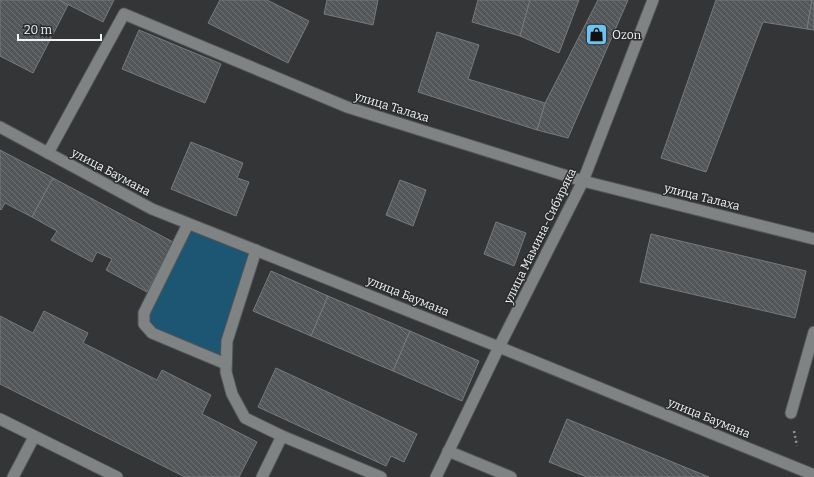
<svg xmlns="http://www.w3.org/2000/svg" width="814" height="477" font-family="Bitter,serif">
<defs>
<pattern id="building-back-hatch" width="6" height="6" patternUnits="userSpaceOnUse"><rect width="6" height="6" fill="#545759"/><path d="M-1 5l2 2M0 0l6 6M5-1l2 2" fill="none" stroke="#6d7071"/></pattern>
</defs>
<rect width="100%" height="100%" fill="#333537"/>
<path fill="#1c5672" d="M188,224L256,250L226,364L152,333L144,313Z"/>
<g fill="url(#building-back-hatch)" stroke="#777a7c">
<path d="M0,0H59L68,5L33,73L0,56Z"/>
<path d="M59,0H114L103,22Z"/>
<path d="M220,0H267L309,21L288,63L208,23Z"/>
<path d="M327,0H378L373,25L324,14Z"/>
<path d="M478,0H530L520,36L472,22Z"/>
<path d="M530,0H579L559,53L520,36Z"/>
<path d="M598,0H628L568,138L537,130L545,103Z"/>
<path d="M716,0H812L807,29L763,22L706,172L661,158Z"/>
<path d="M812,0H814V30L807,29Z"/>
<path d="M139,30L221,64L205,103L122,69Z"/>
<path d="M437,32L479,45L468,79L545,103L537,130L418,92Z"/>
<path d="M191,142L243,163L237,178L249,182L236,216L171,189Z"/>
<path d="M0,150L53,178L32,217L5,203L1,210L0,209Z"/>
<path d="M53,178L173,242L147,292L106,270L112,259L97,252L92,262L51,240L57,231L32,217Z"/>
<path d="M400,180L426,190L413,226L386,215Z"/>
<path d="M496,222L526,233L514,266L484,254Z"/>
<path d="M651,234L806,271L795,318L640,282Z"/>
<path d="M271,271L328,296L311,336L253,311Z"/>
<path d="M328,296L410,331L393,371L311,336Z"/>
<path d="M44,311L88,333L83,343L157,380L162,370L211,395L202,414L257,442L239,477H185L0,384V316L33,333Z"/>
<path d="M410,331L479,361L462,401L393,371Z"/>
<path d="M276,368L417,434L404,462L391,456L386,466L258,407Z"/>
<path d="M567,419L709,477H587L549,462Z"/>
</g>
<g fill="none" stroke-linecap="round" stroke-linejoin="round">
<defs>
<g id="service">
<path d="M188,224L144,313V324L152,333L226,364"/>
<path d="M256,250L227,341L226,372L232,394L245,418L282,436"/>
<path d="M791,413L814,332"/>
<path d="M0,419L117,477"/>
<path d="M448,451L511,477"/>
<path d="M13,477L34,437"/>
<path d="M262,477L282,436L381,477"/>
</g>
<g id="minor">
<path d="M0,127L152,209L499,347L814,475"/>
<path d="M48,153L124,14L347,107L583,181L814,239"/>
<path d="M436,477L499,347L583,181L653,0"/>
</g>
</defs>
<use href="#service" stroke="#535556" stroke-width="13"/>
<use href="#minor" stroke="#535556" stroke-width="13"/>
<path stroke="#949597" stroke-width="2.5" stroke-dasharray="2 3" stroke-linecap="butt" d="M794,431L797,446"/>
<use href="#service" stroke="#808384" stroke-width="11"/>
<use href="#minor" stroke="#808384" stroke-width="11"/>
</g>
<defs>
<symbol id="shop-square" viewBox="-11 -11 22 22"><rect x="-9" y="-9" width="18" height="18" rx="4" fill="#6cc3f2" stroke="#292b2d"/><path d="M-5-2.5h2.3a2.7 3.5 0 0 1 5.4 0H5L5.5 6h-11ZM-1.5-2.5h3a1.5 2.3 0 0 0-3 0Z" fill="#111"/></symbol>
</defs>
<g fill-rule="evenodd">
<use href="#shop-square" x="584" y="22" width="25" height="25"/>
</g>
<g text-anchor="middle" stroke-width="3" stroke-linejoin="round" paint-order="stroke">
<g font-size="12" fill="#f2f3f4" stroke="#292b2d" text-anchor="start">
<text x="612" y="39">Ozon</text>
</g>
<g font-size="12" fill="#f2f3f4" stroke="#292b2d">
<text transform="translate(392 107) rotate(17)" y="4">улица Талаха</text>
<text transform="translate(111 172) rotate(28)" y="4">улица Баумана</text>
<text transform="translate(702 197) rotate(14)" y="4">улица Талаха</text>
<text transform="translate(540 236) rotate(-64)" y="4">улица Мамина-Сибиряка</text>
<text transform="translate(408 296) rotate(22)" y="4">улица Баумана</text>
<text transform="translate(709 418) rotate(22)" y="4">улица Баумана</text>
</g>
</g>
<path d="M18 34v6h83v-6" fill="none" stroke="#f2f3f4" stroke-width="2"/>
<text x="24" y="34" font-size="12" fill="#f2f3f4" stroke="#292b2d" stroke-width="3" paint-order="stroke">20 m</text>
</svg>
